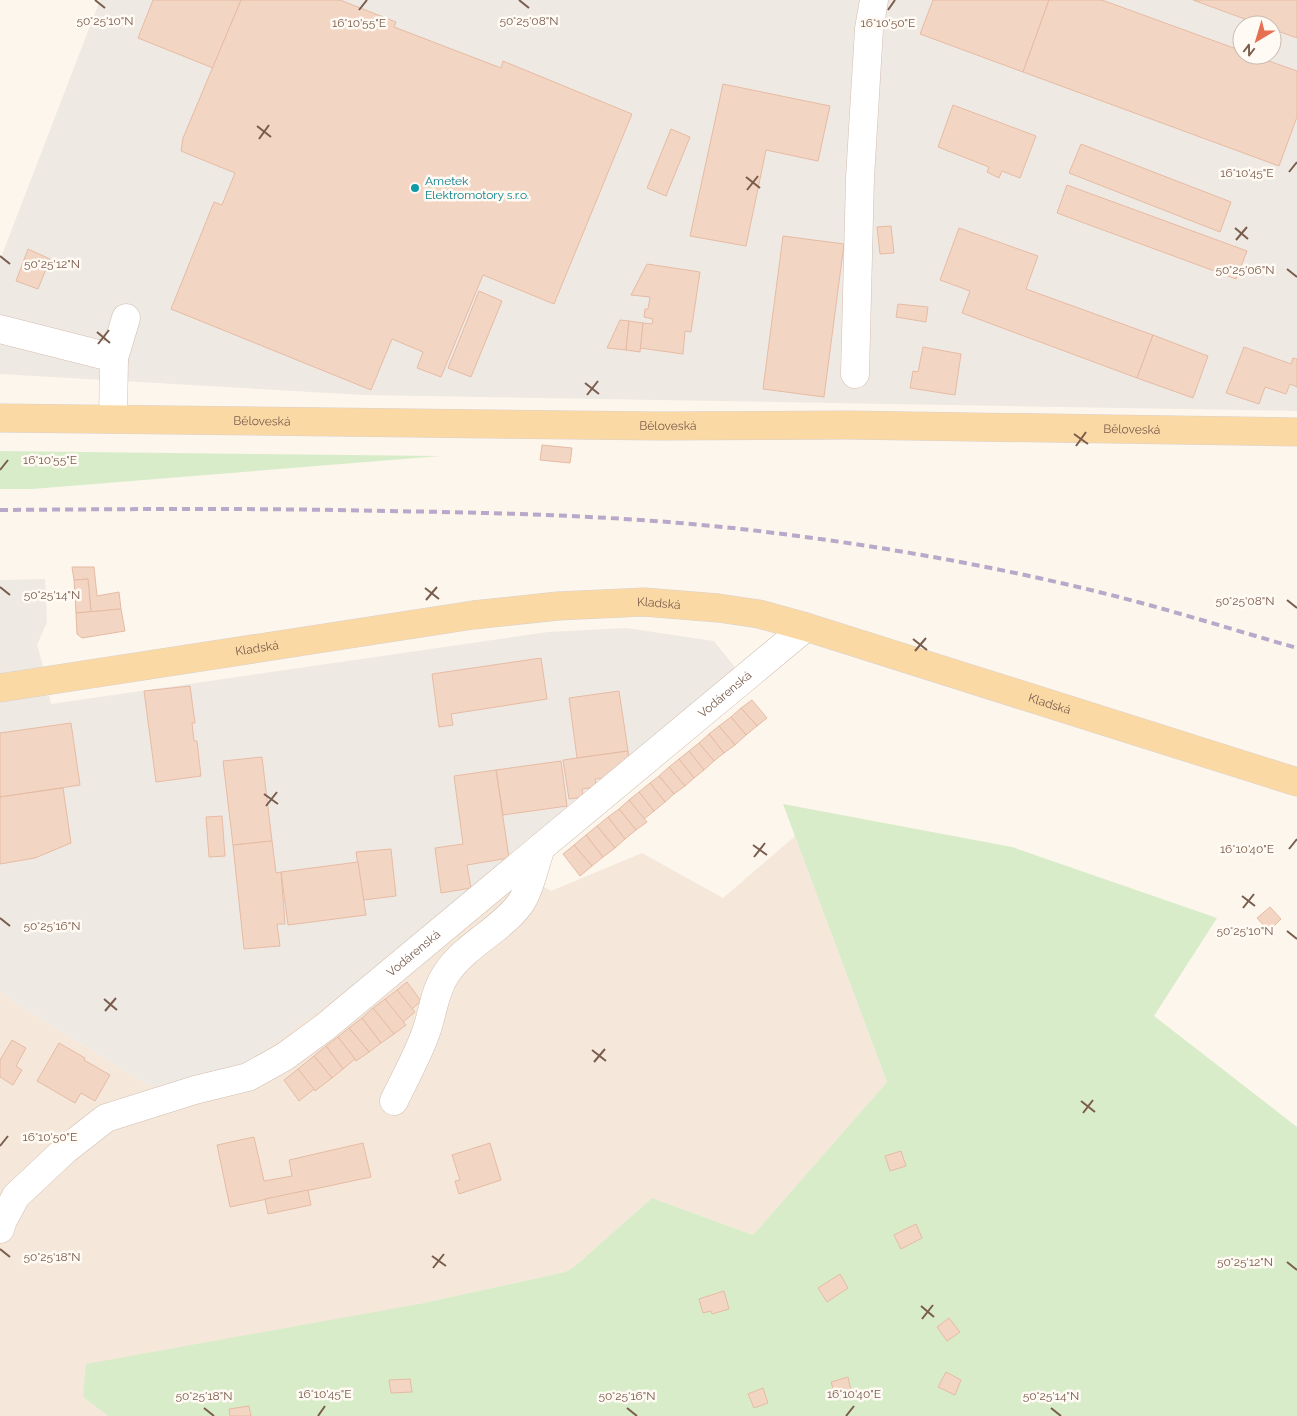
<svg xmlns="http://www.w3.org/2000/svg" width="1297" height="1416" font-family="Raleway,sans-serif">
<rect width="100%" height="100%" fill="#fdf6ec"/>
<path fill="#f5e8da" d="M795,836L887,1082L753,1235L652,1198L574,1267L565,1272L419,1304L83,1397L108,1416H0V991L12,1001L151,1087L514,869L551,891L642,853L723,898Z"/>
<g fill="#efe9e4" fill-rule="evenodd">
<path d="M100,0H1297V411L363,395L0,374V260ZM1242,25H1272V55H1242Z"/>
<path d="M45,579L47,622L37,645L42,662L51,704L548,632L626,628L714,641L738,671L508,856L514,869L240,1068L151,1087L12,1001L0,991V580Z"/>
</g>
<g fill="#d8ecc9">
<path d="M0,451L441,456L32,489H0Z"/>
<path d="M783,804L1012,847L1217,918L1154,1016L1297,1127V1416H108L83,1397L86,1364L419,1304L565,1272L574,1267L652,1198L753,1235L887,1082Z"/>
</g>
<g fill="#f3d5c3" stroke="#e6bba3">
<path d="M153,0H241L213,68L138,38Z"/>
<path d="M241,0H340L396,22L394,27L501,68L503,61L632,114L554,304L483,275L441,377L417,368L423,352L392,339L371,390L171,309L214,202L222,205L235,173L181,151L183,138Z"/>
<path d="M933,0H1049L1023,72L920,34Z"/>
<path d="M1049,0H1102L1242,51V55H1252L1297,71V117L1279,166L1023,72Z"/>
<path d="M1193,0H1297V38L1272,29V25H1261Z"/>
<path d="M723,84L830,106L818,161L766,150L746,246L690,236Z"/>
<path d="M953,105L1036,136L1020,178L1002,171L999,178L987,172L989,167L938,147Z"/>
<path d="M671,129L690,137L666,196L647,188Z"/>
<path d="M1081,144L1231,202L1220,232L1069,173Z"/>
<path d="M1067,185L1247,251L1236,279L1057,213Z"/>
<path d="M891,226L894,253L880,254L877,227Z"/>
<path d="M959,228L1038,256L1026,289L1153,335L1137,378L962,313L970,291L940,280Z"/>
<path d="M783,236L844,244L824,397L763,389Z"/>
<path d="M28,249L50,259L38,289L16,281Z"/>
<path d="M647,264L700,272L691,332L685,331L683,354L640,348L643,323L652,324L653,319L644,317L645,309H648L650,297L631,295Z"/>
<path d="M479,291L502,301L471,377L448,368Z"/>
<path d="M898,304L928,307L926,322L896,317Z"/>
<path d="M620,320L629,321L626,350L607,348Z"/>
<path d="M629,321L643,323L640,352L626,350Z"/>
<path d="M1153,335L1208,356L1193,398L1137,378Z"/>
<path d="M923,347L961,354L955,395L910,388L913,371L918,372Z"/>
<path d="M1244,347L1291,364L1293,358L1297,359V387L1290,384L1286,394L1265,387L1259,404L1226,393Z"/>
<path d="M542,445L572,448L570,463L540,460Z"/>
<path d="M72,567H94L97,596L119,592L121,609L91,612L88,579L74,580Z"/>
<path d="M88,579L91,612L76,613L74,580Z"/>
<path d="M121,609L125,631L82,638L77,634L76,613Z"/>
<path d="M541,658L547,699L451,714L453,725L439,727L432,674Z"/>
<path d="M190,686L195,723H192L194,741H197L201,776L156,782L144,691Z"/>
<path d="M619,691L628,751L577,758L569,698Z"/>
<path d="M752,700L767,718L757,726L741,708Z"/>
<path d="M741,708L757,726L746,735L731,717Z"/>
<path d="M731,717L746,735L735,745L719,726Z"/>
<path d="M71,723L80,785L0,797V733Z"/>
<path d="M719,726L735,745L724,753L709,734Z"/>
<path d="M709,734L724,753L714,761L699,743Z"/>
<path d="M699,743L714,761L704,770L689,751Z"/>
<path d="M628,751L629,760L607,778L595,779L596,787L582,789L583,797L569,799L563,760Z"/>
<path d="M689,751L704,770L694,778L679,759Z"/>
<path d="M262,757L272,841L233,845L223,761Z"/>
<path d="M679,759L694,778L685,786L669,767Z"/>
<path d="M561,761L567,806L503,815L496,770Z"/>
<path d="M669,767L685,786L674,794L659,776Z"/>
<path d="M496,770L509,858L467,865L471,888L441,893L435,848L463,844L454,776Z"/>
<path d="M659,776L674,794L665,802L650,783Z"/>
<path d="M650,783L665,802L654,811L639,792Z"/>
<path d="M63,788L71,843L35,858L0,864V797Z"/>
<path d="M639,792L654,811L644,819L629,800Z"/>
<path d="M629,800L647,822L636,830L619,809Z"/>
<path d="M619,809L636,830L625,839L608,817Z"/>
<path d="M222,816L225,856L209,857L206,817Z"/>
<path d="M608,817L625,839L615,848L597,826Z"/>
<path d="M597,826L615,848L603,857L586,835Z"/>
<path d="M586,835L603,857L592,866L574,845Z"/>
<path d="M272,841L276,873L281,872L285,924H277L280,946L244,949L233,845Z"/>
<path d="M574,845L592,866L580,876L563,854Z"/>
<path d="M391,849L396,896L363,900L356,852Z"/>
<path d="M358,862L366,915L288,925L281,872Z"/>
<path d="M1270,907L1281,919L1269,931L1257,918Z"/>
<path d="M407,982L421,1001L412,1009L397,990Z"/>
<path d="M397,990L415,1012L403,1022L385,999Z"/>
<path d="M385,999L406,1025L394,1034L373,1008Z"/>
<path d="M373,1008L394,1034L381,1043L362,1018Z"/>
<path d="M362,1018L381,1043L369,1052L349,1028Z"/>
<path d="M349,1028L369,1052L356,1061L338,1037Z"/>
<path d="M338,1037L355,1059L343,1069L326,1046Z"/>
<path d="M12,1040L26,1048L16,1066L22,1070L13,1085L0,1077V1060Z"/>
<path d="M59,1043L85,1058L84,1060L110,1075L95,1101L81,1093L75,1103L37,1081Z"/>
<path d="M326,1046L343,1069L332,1078L314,1056Z"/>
<path d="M314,1056L332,1078L315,1091L298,1069Z"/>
<path d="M298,1069L314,1089L299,1101L284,1080Z"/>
<path d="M254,1137L264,1181L292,1176L289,1160L363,1143L371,1177L230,1207L217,1145Z"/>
<path d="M490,1143L501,1180L459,1194L455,1181L460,1180L452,1155Z"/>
<path d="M901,1151L906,1166L890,1171L885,1156Z"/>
<path d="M308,1190L311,1205L268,1214L265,1199Z"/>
<path d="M916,1224L922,1238L901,1249L894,1235Z"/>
<path d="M840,1274L848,1288L827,1302L818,1288Z"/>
<path d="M724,1291L729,1309L712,1314L711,1311L703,1313L699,1299Z"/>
<path d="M949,1318L960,1332L947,1341L937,1327Z"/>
<path d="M946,1372L961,1380L955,1395L938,1387Z"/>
<path d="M848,1377L852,1395L836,1398L831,1382Z"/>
<path d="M410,1379L412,1392L391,1393L389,1380Z"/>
<path d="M763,1388L768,1403L754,1408L748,1394Z"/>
<path d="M249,1406L251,1416H230L229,1409Z"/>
</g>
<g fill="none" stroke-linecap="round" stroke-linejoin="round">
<defs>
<g id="minor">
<path d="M0,329L114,358L113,419"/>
<path d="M114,358L126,318"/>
<path d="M855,374L860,178L869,29L874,0"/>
<path d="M394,1101C405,1078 418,1055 426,1032C433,1013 434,992 446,974C465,945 500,931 520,904C529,892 536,862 541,847"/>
<path id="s1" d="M0,1229L3,1220L16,1196L65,1150L106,1118L195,1090L248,1077L284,1057L325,1027L806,627"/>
</g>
<g id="major">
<path id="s2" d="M0,418L658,426L848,425L1297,432"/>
<path id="s3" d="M0,688L473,615L558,606L644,602L718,608L759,614L806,627L1297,782"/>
</g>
</defs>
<use href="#minor" stroke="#d1beb0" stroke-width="29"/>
<use href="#major" stroke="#dad1cd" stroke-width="29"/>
<use href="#minor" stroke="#fff" stroke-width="28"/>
<use href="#major" stroke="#fbd9a5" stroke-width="28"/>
<path stroke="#b9a8c9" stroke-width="4" stroke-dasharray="8 5" stroke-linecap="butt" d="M0,510C130,509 259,508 389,511C510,513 630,516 750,530C870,544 990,565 1107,594C1171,610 1234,630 1297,648"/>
</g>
<path fill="none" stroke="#7a5c4d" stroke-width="2" d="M95,0L105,8M519,0L529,8M359,10L367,0M888,10L895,0M257,126L271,137M259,139L269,125M1289,172L1297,162M746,177L760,188M747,190L758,176M1235,228L1248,239M1236,240L1247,227M0,256L10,264M1287,269L1297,277M97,332L110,343M98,344L109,330M585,383L599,394M587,395L598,381M1074,434L1088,444M1076,446L1086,432M0,470L8,460M0,587L10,595M425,588L439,599M426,600L437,587M1287,600L1297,608M913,639L927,650M915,651L926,638M264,794L278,804M266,806L277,792M753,845L767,855M1289,849L1297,839M754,857L765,843M1242,896L1255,906M1243,908L1254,894M0,918L10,926M1287,931L1297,939M104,999L117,1010M105,1011L116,998M592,1050L606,1061M594,1062L605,1049M1081,1101L1095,1112M1083,1113L1093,1100M0,1146L8,1136M0,1249L10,1257M432,1256L446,1266M1287,1262L1297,1270M433,1268L444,1254M921,1306L934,1317M922,1319L933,1305M204,1408L214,1416M627,1408L637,1416M1051,1408L1061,1416M318,1416L325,1406M846,1416L854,1406"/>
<circle fill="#0f9aa8" stroke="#fffaf3" stroke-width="2" cx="415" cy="188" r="5"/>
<g text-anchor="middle" stroke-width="5" stroke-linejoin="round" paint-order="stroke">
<g font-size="12" fill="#0d838f" stroke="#fffaf3" text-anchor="start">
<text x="425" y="185">Ametek<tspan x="425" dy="14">Elektromotory s.r.o.</tspan></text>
</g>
<g font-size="12" fill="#7a5c4d" stroke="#fffaf3">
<text dy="4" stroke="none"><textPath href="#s2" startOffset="262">Běloveská</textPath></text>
<text dy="4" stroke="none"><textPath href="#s2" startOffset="668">Běloveská</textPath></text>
<text dy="4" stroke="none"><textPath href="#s2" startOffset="1132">Běloveská</textPath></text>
<text dy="4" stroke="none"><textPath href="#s3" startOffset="665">Kladská</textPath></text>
<text dy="4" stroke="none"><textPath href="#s3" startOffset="260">Kladská</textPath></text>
<text dy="4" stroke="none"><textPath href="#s1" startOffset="916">Vodárenská</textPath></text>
<text dy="4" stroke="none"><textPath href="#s3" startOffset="1070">Kladská</textPath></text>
<text dy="4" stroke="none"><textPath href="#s1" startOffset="511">Vodárenská</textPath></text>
</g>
</g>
<g font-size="12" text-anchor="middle" fill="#7a5c4d" stroke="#fffaf3" stroke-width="5" stroke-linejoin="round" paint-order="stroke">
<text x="105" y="25">50°25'10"N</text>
<text x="529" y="25">50°25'08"N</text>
<text x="888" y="27">16°10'50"E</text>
<text x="359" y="27">16°10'55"E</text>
<text x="1247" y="177">16°10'45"E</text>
<text x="52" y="268">50°25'12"N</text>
<text x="1245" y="274">50°25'06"N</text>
<text x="50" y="464">16°10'55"E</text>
<text x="52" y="599">50°25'14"N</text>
<text x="1245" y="605">50°25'08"N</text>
<text x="1247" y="853">16°10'40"E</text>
<text x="52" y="930">50°25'16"N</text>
<text x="1245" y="935">50°25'10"N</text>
<text x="50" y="1141">16°10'50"E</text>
<text x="52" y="1261">50°25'18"N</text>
<text x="1245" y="1266">50°25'12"N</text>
<text x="325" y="1398">16°10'45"E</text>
<text x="854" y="1398">16°10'40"E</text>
<text x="204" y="1400">50°25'18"N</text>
<text x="627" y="1400">50°25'16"N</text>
<text x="1051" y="1400">50°25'14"N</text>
</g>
<g transform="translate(1257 40) rotate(218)"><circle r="24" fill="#fffaf3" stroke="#cabbb1"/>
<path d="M0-4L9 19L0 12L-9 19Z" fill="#e76f51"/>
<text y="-8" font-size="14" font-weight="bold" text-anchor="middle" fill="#7a5c4d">N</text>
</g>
</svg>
